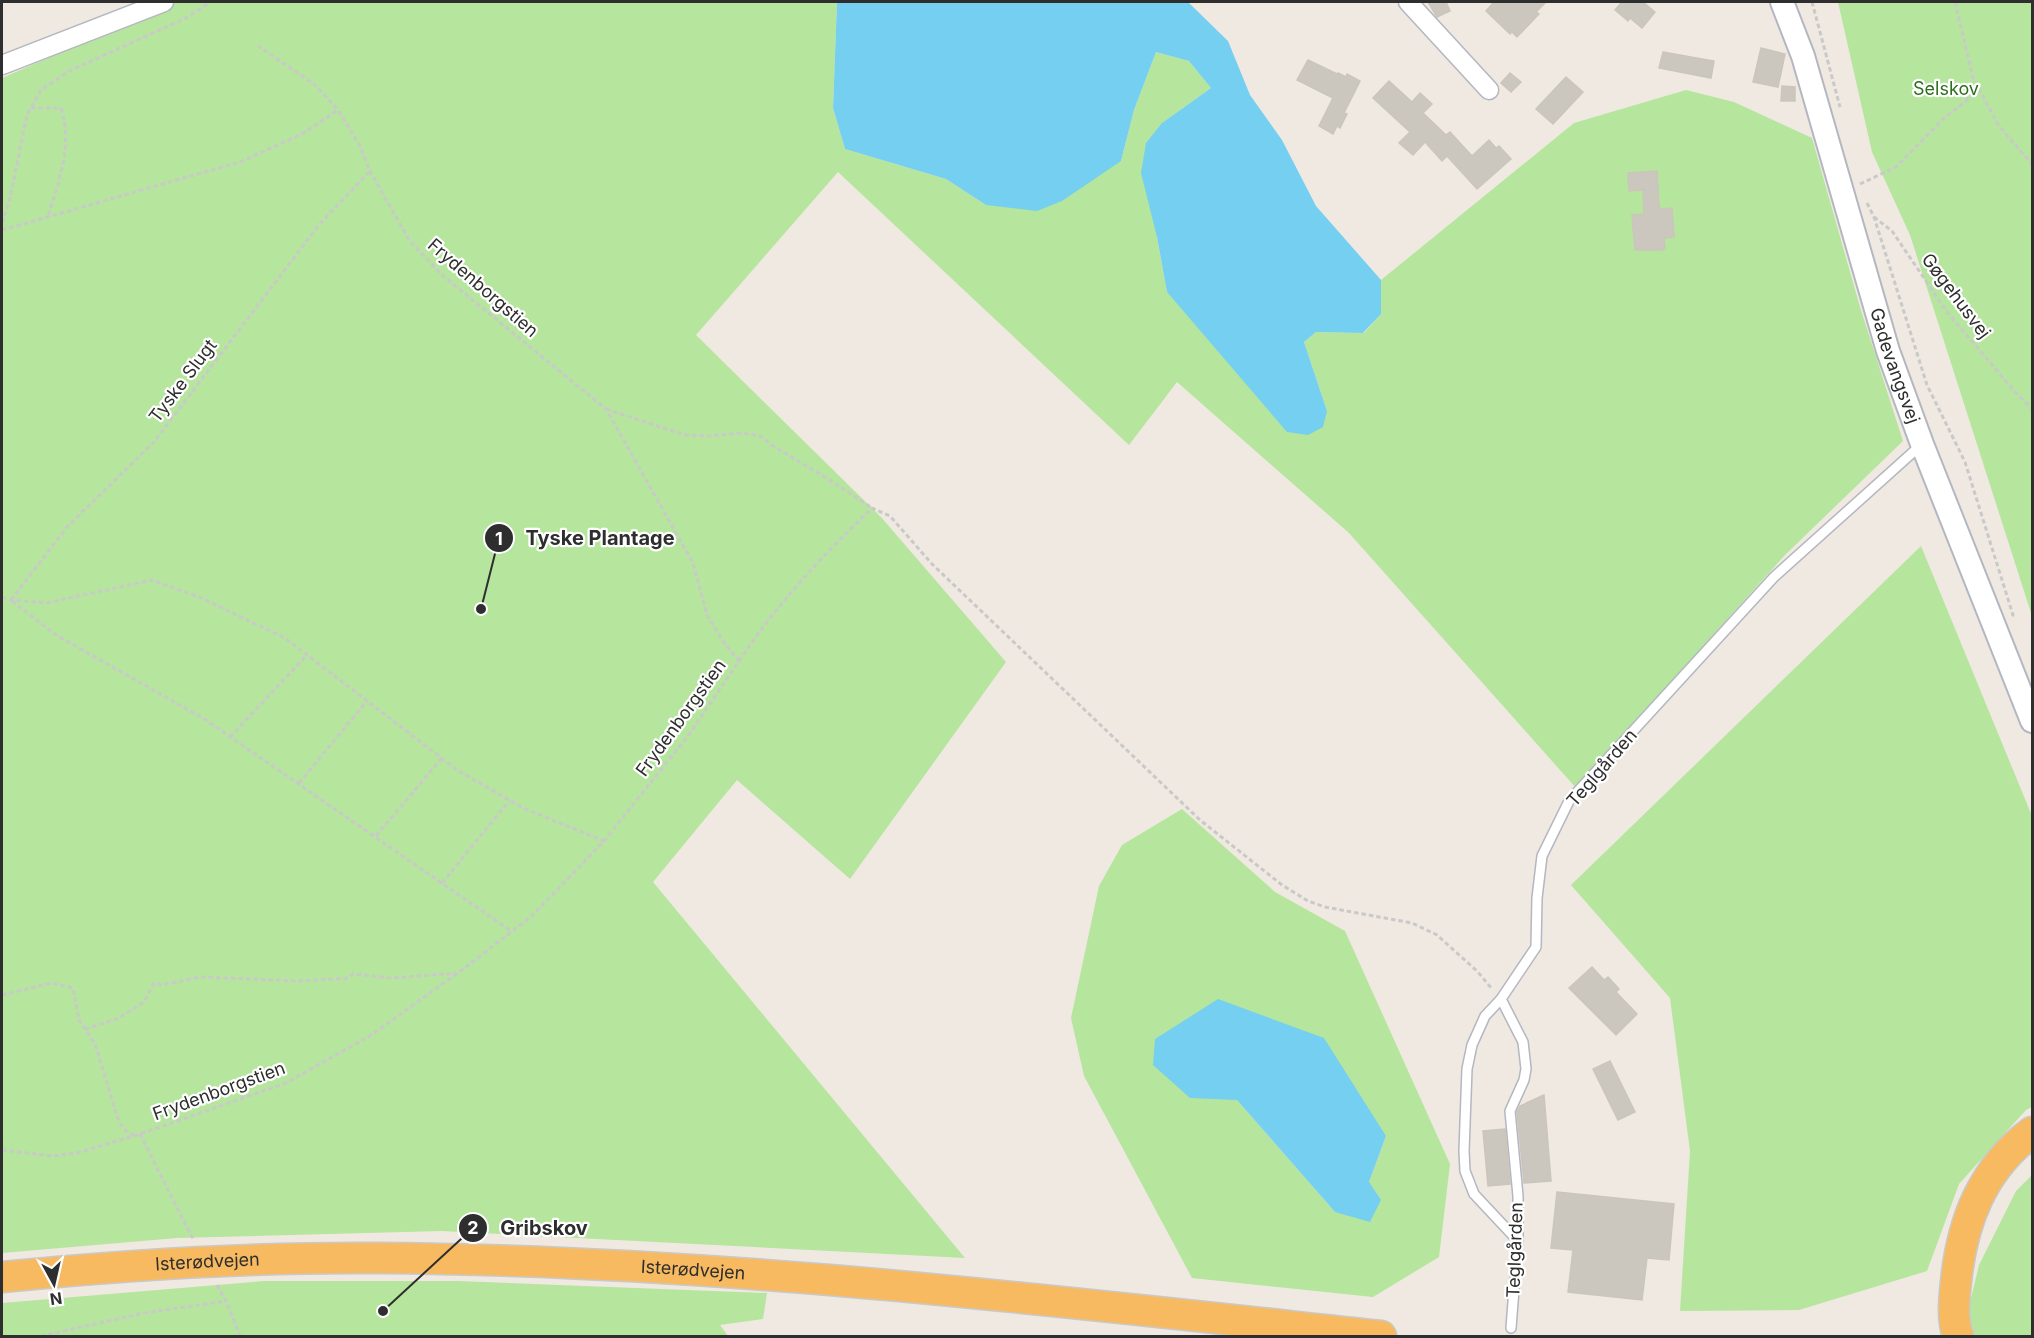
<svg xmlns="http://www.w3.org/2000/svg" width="2034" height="1338" font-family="Inter,sans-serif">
<rect width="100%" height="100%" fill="#efe9e1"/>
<g fill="#b6e59e" fill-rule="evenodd">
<path d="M177,2H837L833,108L845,149L946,179L986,205L1121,161L1134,110L1156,52L1189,61L1211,88L1162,123L1157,237L1167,292L1327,411L1304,342L1316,332L1364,333L1381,314V280L1574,123L1686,90L1734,102L1812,138L1860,307L1903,441L1784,556L1576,788L1349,533L1177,382L1129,445L838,172L696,335L881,517L1006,662L850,879L737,780L653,882L965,1258L442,1231L177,1238L2,1253V78Z"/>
<path d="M1838,2H2032V616L1910,235L1872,152Z"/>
<path d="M1921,546L2032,816V1107L2026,1110L1959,1184L1927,1271L1799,1310L1680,1311L1690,1151L1670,998L1571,885Z"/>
<path d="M1182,809L1275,892L1345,931L1450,1164L1439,1257L1373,1297L1192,1278L1084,1076L1071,1018L1099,886L1122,845ZM1237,1100L1386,1136L1369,1182L1335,1212Z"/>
<path d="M2032,1175V1336H1975L1967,1315L1979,1265L2016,1191Z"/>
<path d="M264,1281H457L767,1293L763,1319L720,1325L728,1336H2V1303Z"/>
</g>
<g fill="#75cff0">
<path d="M837,2H1188L1228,41L1250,95L1282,140L1316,206L1381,280V314L1363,333L1316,332L1304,342L1327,411L1323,427L1308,435L1287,432L1167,292L1157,237L1141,173L1146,143L1162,123L1211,88L1189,61L1156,52L1134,110L1121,161L1062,201L1037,211L986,205L946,179L845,149L833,108Z"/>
<path d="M1218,999L1324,1038L1386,1136L1369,1182L1381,1200L1370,1222L1335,1212L1237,1100L1190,1098L1153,1065L1155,1039Z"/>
</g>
<g fill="#cbc7bf" stroke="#cbc5ba" stroke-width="1.5">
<path d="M1428,2H1446L1450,11L1437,17Z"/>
<path d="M1494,2H1546L1536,12L1539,14L1517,37L1512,32L1510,34L1486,11Z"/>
<path d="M1622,2H1643L1655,12L1642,28L1630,18L1628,21L1615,10Z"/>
<path d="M1761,48L1785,54L1778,87L1753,82Z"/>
<path d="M1663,52L1714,61L1711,78L1659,68Z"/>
<path d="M1308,60L1337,74L1338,73L1346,77L1347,74L1360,81L1344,113L1347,114L1340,128L1337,126L1333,134L1319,126L1333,98L1297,80Z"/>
<path d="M1510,73L1521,82L1511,92L1501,83Z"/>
<path d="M1566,77L1583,92L1553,124L1536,109Z"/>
<path d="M1389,81L1412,102L1420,93L1432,104L1423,113L1446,135L1450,132L1472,156L1489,140L1496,148L1499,146L1511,159L1477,189L1447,156L1442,161L1425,142L1413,155L1399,143L1410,132L1373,98Z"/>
<path d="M1782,86L1795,87V101H1781Z"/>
<path d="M1657,171L1659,206L1660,209L1672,208L1674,237L1664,238L1665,248L1663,250H1635L1632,215L1644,214L1643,190L1629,191L1628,173Z"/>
<path d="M1592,967L1604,980L1608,977L1619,989L1616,992L1637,1014L1616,1035L1569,988Z"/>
<path d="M1610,1061L1635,1112L1618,1120L1593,1069Z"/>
<path d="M1544,1095L1551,1181L1524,1183L1517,1112L1520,1106Z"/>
<path d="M1505,1129L1510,1184L1488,1186L1483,1131Z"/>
<path d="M1557,1192L1674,1204L1669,1260L1647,1258L1642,1300L1568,1292L1573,1250L1551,1248Z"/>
</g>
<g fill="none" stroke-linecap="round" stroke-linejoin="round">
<defs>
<g id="service">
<path d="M1501,999L1485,1016L1472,1045L1467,1069L1464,1151L1465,1171L1474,1194L1518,1241"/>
<path d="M1511,1328L1518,1238V1196L1510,1111L1524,1080L1526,1069L1523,1042L1501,999L1536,947L1537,898L1542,856L1569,801L1774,577L1921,445"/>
</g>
<g id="minor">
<path d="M1408,2L1489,90"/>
<path d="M2,65L164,2"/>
</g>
<g id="tertiary">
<path id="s1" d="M1782,2L1803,56L1888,351L1922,444L2032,721"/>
</g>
<g id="trunk">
<path id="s2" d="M2,1277C126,1265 251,1257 376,1258C712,1260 1047,1300 1381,1336"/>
<path d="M1958,1336C1952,1319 1954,1300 1956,1282C1962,1222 1982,1169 2032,1132"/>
</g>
</defs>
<use href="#service" stroke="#b4b7c1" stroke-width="12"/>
<use href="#minor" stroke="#b4b7c1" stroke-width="21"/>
<use href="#tertiary" stroke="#b4b7c1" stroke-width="26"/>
<use href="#trunk" stroke="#c9c9c9" stroke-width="33"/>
<g stroke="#c9c9c9" stroke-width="3" stroke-dasharray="4.5 3" stroke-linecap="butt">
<path d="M1812,2L1840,107"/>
<path d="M1955,2L1973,78L1999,126L2032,164"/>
<path d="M31,108H61C73,145 59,181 48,216"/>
<path d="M1860,184L1896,167L1943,119L1965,102L1979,88"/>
<path d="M1867,203L1874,217L1927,385L1965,462L2013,615L2011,619"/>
<path d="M1874,217L1892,231L1947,312L2016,393L2032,409"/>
<path d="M2,223L10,198L27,115L41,90L69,71L184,19L211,2"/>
<path d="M2,230L240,162L302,134L338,110"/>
<path d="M606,409L685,435L707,436L742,433L760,436L773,446L828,479L872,508"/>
<path d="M2,597L11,600L46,603L152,580L199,597L285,638L457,770L523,808L604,841"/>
<path d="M11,600L67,527L154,442L318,226L370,171"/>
<path d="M12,601L56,635L206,720L511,931"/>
<path d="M739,661C777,604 823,555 872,508L890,516L932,564L1200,820L1282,885L1308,901L1325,907L1412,923L1437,935L1477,971L1492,989"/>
<path d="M230,737L307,655"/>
<path d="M299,783L367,701"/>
<path d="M376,836L442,758"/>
<path d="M442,883L509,801"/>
<path d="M2,995L52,983L73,988L79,1020L95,1044L119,1122L128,1133L135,1135"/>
<path d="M85,1029L119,1018L144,1002L154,983L162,985L200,977L298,981L348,978L353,974L392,978L456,973"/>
<path d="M140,1134L193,1239"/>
<path d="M2,1150L52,1156L77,1153L137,1135L286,1083L373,1034L470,964L534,914L604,841L688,736L739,661L725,644L707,615L693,563L606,409L442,275L409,240L370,171L360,146L338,110L314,84L258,46"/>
<path d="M217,1285L226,1301L240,1336"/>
<path d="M41,1336L144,1313L226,1301"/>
</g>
<use href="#service" stroke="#fff" stroke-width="9"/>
<use href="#minor" stroke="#fff" stroke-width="18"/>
<use href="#tertiary" stroke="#fff" stroke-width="22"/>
<use href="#trunk" stroke="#f8ba60" stroke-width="30"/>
</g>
<g text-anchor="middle" stroke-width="4.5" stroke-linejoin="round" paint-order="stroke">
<g font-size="18" fill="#2c6e1b" stroke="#fff">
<text x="1946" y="95">Selskov</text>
</g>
<g font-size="18" fill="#2e2e2e" stroke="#fff">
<text transform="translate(483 288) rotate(41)" y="6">Frydenborgstien</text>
<text transform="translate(1956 296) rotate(53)" y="6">Gøgehusvej</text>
<text dy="6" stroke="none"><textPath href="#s1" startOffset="381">Gadevangsvej</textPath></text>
<text transform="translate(183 381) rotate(-53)" y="6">Tyske Slugt</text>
<text transform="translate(681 718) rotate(-54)" y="6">Frydenborgstien</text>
<text transform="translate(1602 768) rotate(-49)" y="6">Teglgården</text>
<text transform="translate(219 1091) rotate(-20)" y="6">Frydenborgstien</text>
<text transform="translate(1515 1250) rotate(-88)" y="6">Teglgården</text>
<text dy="6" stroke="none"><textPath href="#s2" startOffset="206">Isterødvejen</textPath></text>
<text dy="6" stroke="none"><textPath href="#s2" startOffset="692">Isterødvejen</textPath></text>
</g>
</g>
<path fill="none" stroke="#2e2e2e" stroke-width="2" d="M481 609L499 538M383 1311L473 1228"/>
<g fill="#2e2e2e" stroke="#fff" stroke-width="2">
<circle cx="481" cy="609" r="6"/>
<circle cx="383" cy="1311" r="6"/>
<circle cx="499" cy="538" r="15"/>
<circle cx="473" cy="1228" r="15"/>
</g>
<g font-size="18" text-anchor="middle" font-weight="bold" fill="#fff">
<text x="499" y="545">1</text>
<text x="473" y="1234">2</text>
</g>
<g font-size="20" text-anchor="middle" font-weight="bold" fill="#2e2e2e" stroke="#fff" stroke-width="4.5" stroke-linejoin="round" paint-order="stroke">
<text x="600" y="545">Tyske Plantage</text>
<text x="544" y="1235">Gribskov</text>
</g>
<rect width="2034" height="1338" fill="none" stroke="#2e2e2e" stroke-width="6"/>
<g transform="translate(54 1284) rotate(172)" stroke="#ffffff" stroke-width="4.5" paint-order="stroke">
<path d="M0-4.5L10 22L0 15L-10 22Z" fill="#2e2e2e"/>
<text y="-9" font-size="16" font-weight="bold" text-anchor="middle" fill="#2e2e2e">N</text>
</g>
</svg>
